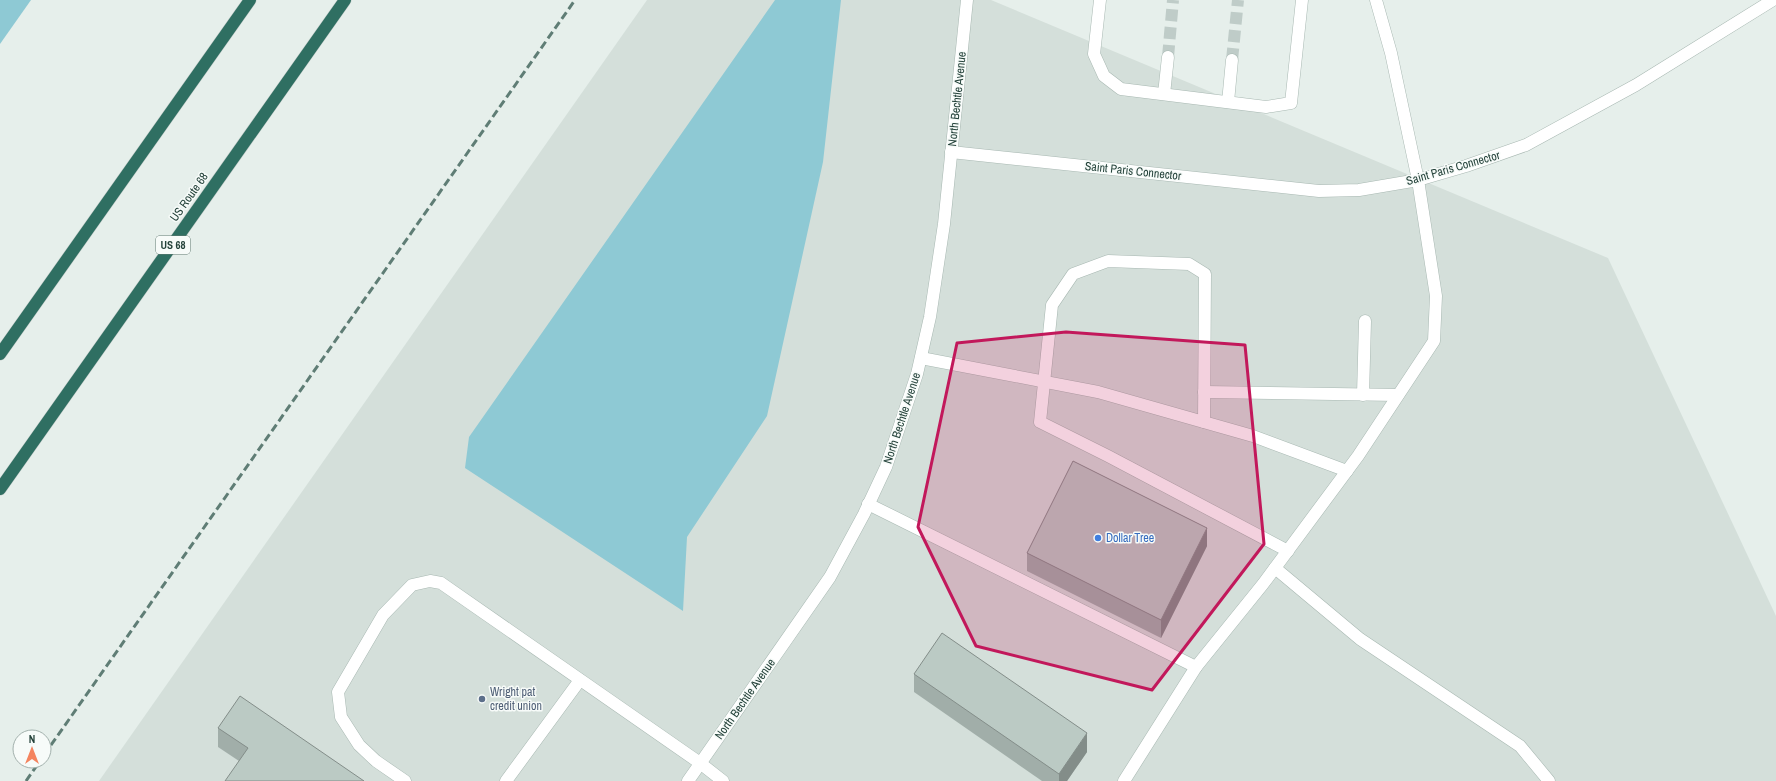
<svg xmlns="http://www.w3.org/2000/svg" width="1776" height="781" font-family="'Archivo Narrow',sans-serif">
<rect width="100%" height="100%" fill="#e6efeb"/>
<path fill="#d4dfda" d="M647,0H991L1608,258L1776,616V781H99Z"/>
<g fill="#8ec9d4">
<path d="M0,0H31L0,44Z"/>
<path d="M775,0H841L823,162L767,416L687,537L683,611L465,468L469,437Z"/>
</g>
<g fill="none" stroke-linecap="round" stroke-linejoin="round">
<g stroke="#bfccc8" stroke-width="12" stroke-dasharray="12 6" stroke-linecap="butt">
<path d="M1168,57L1173,0"/>
<path d="M1232,60L1238,0"/>
</g>
<defs>
<g id="minor">
<path d="M1100,0L1094,54L1104,76L1121,89L1266,107L1291,103L1302,0"/>
<path d="M1164,94L1168,57"/>
<path d="M1228,102L1232,60"/>
<path d="M951,152L1319,191L1359,190L1418,180L1466,166L1526,145L1636,85L1773,0"/>
<path d="M921,358L1098,392L1253,436L1347,471"/>
<path d="M1204,392L1398,395"/>
<path d="M1363,395L1365,321"/>
<path d="M1204,422L1205,274L1189,264L1108,261L1073,274L1052,305L1040,422L1108,456L1288,551"/>
<path d="M868,504L1196,667L1263,584L1358,456L1434,341L1436,296L1418,180L1391,53L1376,0"/>
<path d="M1275,568L1360,639L1520,746L1549,781"/>
<path d="M405,781L376,761L359,745L341,717L338,692L383,615L412,585L430,581L441,583L700,763L723,781"/>
<path d="M506,781L580,680"/>
<path d="M688,781L830,577L864,514L886,467L917,374L930,317L944,224L967,0"/>
<path d="M1124,781L1196,667"/>
</g>
<g id="highway">
<path d="M0,354L250,0"/>
<path d="M0,489L345,0"/>
</g>
</defs>
<use href="#minor" stroke="#a8b8b2" stroke-width="13"/>
<use href="#highway" stroke="#c2cac8" stroke-width="13"/>
<use href="#minor" stroke="#fff" stroke-width="12"/>
<use href="#highway" stroke="#2f6f62" stroke-width="12"/>
<g stroke="#5f7d75" stroke-width="3" stroke-dasharray="8 4" stroke-linecap="butt">
<path d="M44,755L575,0"/>
<path d="M26,781L40,761"/>
</g>
</g>
<g fill="#a1aea9">
<path d="M1207,546L1161,638L1027,571V553Z"/>
<path d="M914,674L1087,752L1067,781H1042L914,692Z"/>
<path d="M218,728L364,781L239,761L218,747Z"/>
</g>
<g fill="#838d89">
<path d="M1207,528V546L1161,638V620Z"/>
<path d="M1087,733V752L1067,781H1059V774Z"/>
</g>
<g fill="#bbcac4" stroke="#838d89">
<path d="M1073,461L1207,528L1161,620L1027,553Z"/>
<path d="M942,633L1087,733L1059,774L914,674Z"/>
<path d="M240,696L364,781H225L248,748L218,728Z"/>
</g>
<path fill="#c2185b" fill-opacity="0.2" stroke="#c2185b" stroke-width="3" stroke-linejoin="round" d="M1066,332L1245,345L1264,544L1152,690L976,646L918,527L957,343Z"/>
<circle fill="#3f7fe0" stroke="#f7fbf9" stroke-width="1.5" cx="1098" cy="538" r="4"/>
<circle fill="#5c6f8a" stroke="#f7fbf9" stroke-width="1.5" cx="482" cy="699" r="4"/>
<g text-anchor="middle" stroke-width="3" stroke-linejoin="round" paint-order="stroke">
<rect fill="#f7fbf9" stroke="#637a73" stroke-width="1" x="156" y="236" width="34" height="18" rx="3"/>
<g font-size="11" font-weight="bold" fill="#24423a">
<text x="173" y="249">US 68</text>
</g>
<g font-size="12" fill="#24423a" stroke="#f7fbf9">
<text transform="translate(957 99) rotate(-84)" y="4">North Bechtle Avenue</text>
<text transform="translate(1453 168) rotate(-16)" y="4">Saint Paris Connector</text>
<text transform="translate(1133 171) rotate(6)" y="4">Saint Paris Connector</text>
<text transform="translate(189 197) rotate(-55)" y="4">US Route 68</text>
<text transform="translate(902 418) rotate(-72)" y="4">North Bechtle Avenue</text>
<text transform="translate(745 699) rotate(-55)" y="4">North Bechtle Avenue</text>
</g>
<g font-size="12" fill="#366cbe" stroke="#f7fbf9" text-anchor="start">
<text x="1106" y="542">Dollar Tree</text>
</g>
<g font-size="12" fill="#4e5e75" stroke="#f7fbf9" text-anchor="start">
<text x="490" y="696">Wright pat<tspan x="490" dy="14">credit union</tspan></text>
</g>
</g>
<g transform="translate(32 749)"><circle r="19" fill="#f7fbf9" stroke="#a3b1ad"/>
<path d="M0-3L7 15L0 10L-7 15Z" fill="#f4845f"/>
<text y="-6" font-size="11" font-weight="bold" text-anchor="middle" fill="#24423a">N</text>
</g>
</svg>
